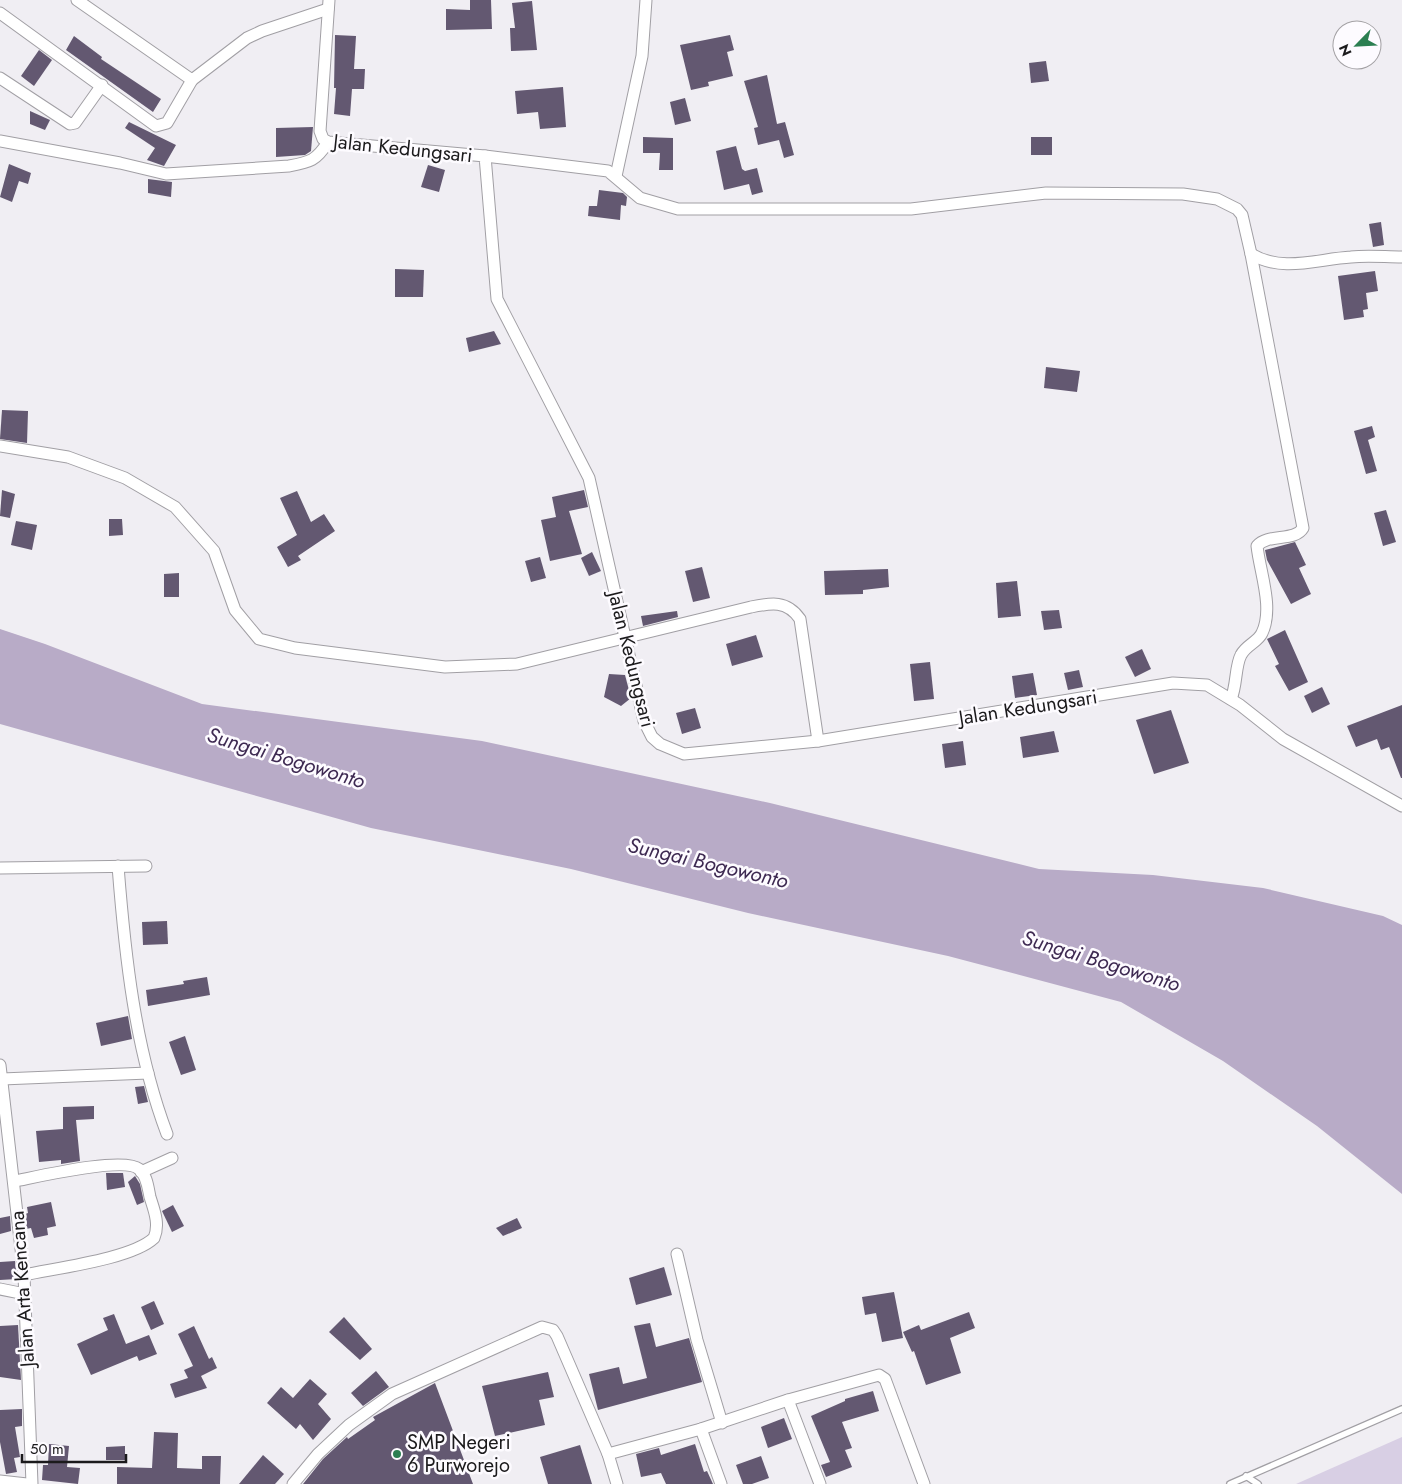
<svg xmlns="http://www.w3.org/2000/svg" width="1402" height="1484" font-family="Jost,sans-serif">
<rect width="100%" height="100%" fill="#f0eef3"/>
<path fill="#d8cfe4" d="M1402,1437V1484H1296Z"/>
<path fill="#b8abc7" d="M0,629L45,644L202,704L482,741L770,803L1039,869L1153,875L1263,888L1383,916L1402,925V1194L1317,1126L1223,1061L1121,1002L948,956L748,913L571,869L371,828L0,724Z"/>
<g fill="#635871">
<path d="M470,0H491L492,29L446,30V9L470,10Z"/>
<path d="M532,1L537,50L511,51L510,28H515L512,3Z"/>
<path d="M335,35L356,36L354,69H365L364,89H352L350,116L334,114L336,88H334Z"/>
<path d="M730,35L734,50L727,52L733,76L708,82L709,86L691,90L680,45Z"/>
<path d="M74,36L102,57L101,59L161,99L153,112L66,50Z"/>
<path d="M39,50L52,60L34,86L21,76Z"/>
<path d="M1046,61L1049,81L1031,83L1029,63Z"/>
<path d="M767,75L777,124L785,122L794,155L784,158L779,140L758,145L754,128L758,127L744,81Z"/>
<path d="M563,87L566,127L540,129L538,112L517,114L515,91Z"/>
<path d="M685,98L691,121L675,125L670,102Z"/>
<path d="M30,111L50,120L45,130L30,124Z"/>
<path d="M129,122L176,145L164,166L147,160L155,148L125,128Z"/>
<path d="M313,127L311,151L305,155L276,157V128Z"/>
<path d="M643,137L673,138V170H659L660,153H643Z"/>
<rect x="1031" y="137" width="21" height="18"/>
<path d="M736,146L742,169L745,171L757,168L763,192L752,195L749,184L724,190L716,151Z"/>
<path d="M9,164L31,173L28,184L19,181L12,202L0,197Z"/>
<path d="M428,165L445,170L439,192L421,187Z"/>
<path d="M148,179L172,182L171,197L148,193Z"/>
<path d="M599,190L623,193L627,197L626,206L621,205L620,220L588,216L589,206H597Z"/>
<path d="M1381,222L1384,245L1373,247L1369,224Z"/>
<path d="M395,269L424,270L423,297H395Z"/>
<path d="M1375,271L1378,291L1366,293L1368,309L1363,310L1364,317L1344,320L1338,276Z"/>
<path d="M494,331L501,344L469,352L466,338Z"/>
<path d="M1046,367L1080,371L1077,392L1044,388Z"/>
<path d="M2,410L28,411L27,443L0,439Z"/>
<path d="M1372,426L1375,437L1368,440L1377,471L1366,474L1354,431Z"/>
<path d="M2,490L15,494L10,518L0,516Z"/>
<path d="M584,490L588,507L569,511L582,554L550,561L541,520L556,517L552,497Z"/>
<path d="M297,491L311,522L324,514L335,531L298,556L301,560L288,567L277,547L297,535L280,498Z"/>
<path d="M1386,510L1396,542L1383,546L1374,513Z"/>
<path d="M109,519H122L123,535L109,536Z"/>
<path d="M16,521L37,525L32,550L11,545Z"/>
<path d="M1295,542L1306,565L1299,568L1311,594L1291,604L1267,560L1265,550Z"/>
<path d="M592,552L601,571L589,576L581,558Z"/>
<path d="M540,557L546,578L531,582L525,561Z"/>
<path d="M702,567L710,598L693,602L685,571Z"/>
<path d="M888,569L889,587L863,590V594L825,595L824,571Z"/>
<path d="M179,573V597H164V574Z"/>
<path d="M1017,581L1021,616L998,618L996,583Z"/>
<path d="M1059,610L1062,628L1044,630L1041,611Z"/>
<path d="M677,611L678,617L643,626L641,616Z"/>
<path d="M1285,630L1308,682L1289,691L1275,666L1279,664L1267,639Z"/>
<path d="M756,635L763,657L732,666L726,644Z"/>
<path d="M1142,649L1151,669L1135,677L1125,657Z"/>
<path d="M930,662L934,699L914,701L910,664Z"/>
<path d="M1079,670L1083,687L1068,690L1064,673Z"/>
<path d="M1033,673L1037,695L1015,698L1012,676Z"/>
<path d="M609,674L625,675L631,698L621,706L604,697Z"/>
<path d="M1322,687L1330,704L1312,713L1304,696Z"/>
<path d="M1402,705V778H1401L1389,747L1381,750L1377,739L1356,747L1347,726Z"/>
<path d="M695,708L701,728L682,734L676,713Z"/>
<path d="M1171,710L1189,763L1154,774L1136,720Z"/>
<path d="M1054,731L1059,752L1023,758L1020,737Z"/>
<path d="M963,741L966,765L945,768L942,744Z"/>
<path d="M167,921L168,944L143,945L142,922Z"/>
<path d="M207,977L210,995L148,1006L146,990L184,984L183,981Z"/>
<path d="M128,1016L132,1039L101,1046L96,1023Z"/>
<path d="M185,1036L196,1070L181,1075L169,1042Z"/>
<path d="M144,1086L148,1102L138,1104L135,1087Z"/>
<path d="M94,1106V1119L76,1120L80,1161L61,1164V1160L39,1162L36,1131L63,1129V1107Z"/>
<path d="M106,1173H123L125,1187L107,1190Z"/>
<path d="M135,1176L140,1184L144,1202L137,1205L128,1182Z"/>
<path d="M51,1202L56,1226L47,1228L48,1235L34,1238L31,1228L26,1229L25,1214L28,1213L27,1207Z"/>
<path d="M173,1205L184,1226L172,1232L162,1211Z"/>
<path d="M10,1216L11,1231L0,1234V1218Z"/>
<path d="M517,1218L522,1228L503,1236L496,1228Z"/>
<path d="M15,1261L17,1279L0,1280V1262Z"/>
<path d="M664,1267L672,1295L636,1305L629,1278Z"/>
<path d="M894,1292L903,1338L882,1342L876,1313L865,1315L862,1297Z"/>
<path d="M154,1301L164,1324L151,1330L141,1307Z"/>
<path d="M969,1312L975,1328L950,1338L961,1373L926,1385L914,1351L912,1352L903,1332L919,1325L921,1330Z"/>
<path d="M114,1314L126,1344L149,1335L157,1354L139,1361L137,1356L91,1375L77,1344L108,1330L103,1318Z"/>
<path d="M344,1317L372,1349L360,1360L329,1332Z"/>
<path d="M650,1323L656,1347L689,1338L702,1382L598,1410L589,1374L619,1367L623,1384L647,1378L634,1326Z"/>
<path d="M18,1325L21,1380L0,1377V1326Z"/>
<path d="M194,1326L209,1359L212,1357L217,1368L201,1376L207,1388L175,1398L170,1384L188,1378L184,1370L193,1366L178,1334Z"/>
<path d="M376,1371L389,1387L363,1406L351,1393Z"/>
<path d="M548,1372L554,1397L539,1400L545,1425L495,1436L482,1386Z"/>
<path d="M310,1379L327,1394L318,1404L331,1419L313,1440L300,1424L296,1429L267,1403L281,1387L293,1398Z"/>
<path d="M435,1383L473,1484H303L323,1459L347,1437L348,1439L375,1420L373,1417Z"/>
<path d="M873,1391L879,1411L842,1422L852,1448L845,1450L852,1467L826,1477L821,1465L830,1462L811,1416L845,1401V1399Z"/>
<path d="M22,1409V1426L15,1427L20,1457L14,1458L17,1472L6,1474L0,1442V1410Z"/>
<path d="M784,1418L792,1439L768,1448L761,1427Z"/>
<path d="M154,1432L178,1433L177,1468L202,1469V1456H221L220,1484H117V1467L152,1468Z"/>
<path d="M49,1444L69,1446L67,1467L80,1468L78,1484L42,1480L43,1465H48Z"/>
<path d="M695,1444L704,1472L707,1471L713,1484H666L661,1473L641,1477L636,1454L659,1448L661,1455Z"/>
<path d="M580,1445L592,1484H548L540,1457Z"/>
<path d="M125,1446V1460H106V1447Z"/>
<path d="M263,1455L284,1474L275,1484H239Z"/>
<path d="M761,1456L769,1478L752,1484H743L736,1465Z"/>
</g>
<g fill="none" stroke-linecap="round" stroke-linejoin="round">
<defs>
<g id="lane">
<path d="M1246,1476L1258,1484"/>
<path d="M1230,1484L1402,1409"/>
</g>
<g id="street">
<path d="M77,0L192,80L247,38L262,31L328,9"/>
<path d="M329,0L320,131L323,139L328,142L485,156L497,299L589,478L644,721L652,737L660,744L684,754L818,741L1173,683L1207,685L1240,705L1283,739L1402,806"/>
<path d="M0,13L156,126L167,123L192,80"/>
<path d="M0,78L70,124L75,123L102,85"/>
<path d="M0,141L120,163L166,174L289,166C310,162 316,161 328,142"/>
<path d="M485,156L608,171L640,198L678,209H911L1046,193L1183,194L1217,199L1237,209L1242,215L1251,254L1303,528C1295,542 1268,533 1257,546C1260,573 1274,608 1262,633C1258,642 1246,645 1241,655C1235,666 1237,685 1231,699"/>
<path d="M616,176L642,56L646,0"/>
<path d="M1251,254C1283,273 1317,259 1351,257C1368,255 1385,257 1402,257"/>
<path d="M0,446L68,457L125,478L175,507L214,551L235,610L259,639L295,648L445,667L517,664L751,607C771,603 787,600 800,619L818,741"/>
<path d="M118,866C125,956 135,1049 167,1134"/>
<path d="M0,868L146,866"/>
<path d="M0,1065L24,1275L32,1484"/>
<path d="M2,1079L148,1073"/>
<path d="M141,1172L172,1158"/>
<path d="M15,1181C36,1177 124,1156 139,1169C147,1175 148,1188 150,1197C154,1210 160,1224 154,1238C132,1259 56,1268 24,1275"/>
<path d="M677,1254L697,1340L722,1423"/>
<path d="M0,1289L25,1294"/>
<path d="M788,1400L820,1484"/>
<path d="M701,1429L721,1484"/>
<path d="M608,1454L701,1429L788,1400L879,1375L885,1379L924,1484"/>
<path d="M0,1481L27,1484"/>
<path d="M293,1484L318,1454L349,1425L392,1394L542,1327L553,1330L557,1336L608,1454L617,1484"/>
</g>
</defs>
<use href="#lane" stroke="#a19fa4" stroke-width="8"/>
<use href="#street" stroke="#a19fa4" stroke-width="13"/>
<use href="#lane" stroke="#fff" stroke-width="5.5"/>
<use href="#street" stroke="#fff" stroke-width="11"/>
</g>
<circle fill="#2b7f51" stroke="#fdfbff" stroke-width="2" cx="397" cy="1454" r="5"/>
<g text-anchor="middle" stroke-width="5" stroke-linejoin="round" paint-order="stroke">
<g font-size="20" fill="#1b1a1c" stroke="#fdfbff">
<text transform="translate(403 148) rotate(6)" y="7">Jalan Kedungsari</text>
<text transform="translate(632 659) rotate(76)" y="7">Jalan Kedungsari</text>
<text transform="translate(1028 707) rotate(-9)" y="7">Jalan Kedungsari</text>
<text transform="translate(22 1289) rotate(-94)" y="7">Jalan Arta Kencana</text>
</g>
<g font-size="20" fill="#1b1a1c" stroke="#fdfbff" text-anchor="start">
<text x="407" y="1449">SMP Negeri<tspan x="407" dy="23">6 Purworejo</tspan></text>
</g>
<g font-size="21" font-style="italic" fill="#3e2a52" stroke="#fdfbff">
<text transform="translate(286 758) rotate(17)" y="7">Sungai Bogowonto</text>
<text transform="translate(708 863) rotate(13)" y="7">Sungai Bogowonto</text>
<text transform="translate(1101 961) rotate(17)" y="7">Sungai Bogowonto</text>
</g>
</g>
<g transform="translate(1357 45) rotate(246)"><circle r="24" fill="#fdfbff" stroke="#a3a1a4"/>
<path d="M0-4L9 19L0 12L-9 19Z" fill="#2b7f51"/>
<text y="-8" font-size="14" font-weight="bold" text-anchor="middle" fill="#1b1a1c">N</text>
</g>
<path d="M22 1454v8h104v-8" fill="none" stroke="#1b1a1c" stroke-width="2.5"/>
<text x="30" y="1454" font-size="15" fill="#1b1a1c" stroke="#fdfbff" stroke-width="4" paint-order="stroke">50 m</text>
</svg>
